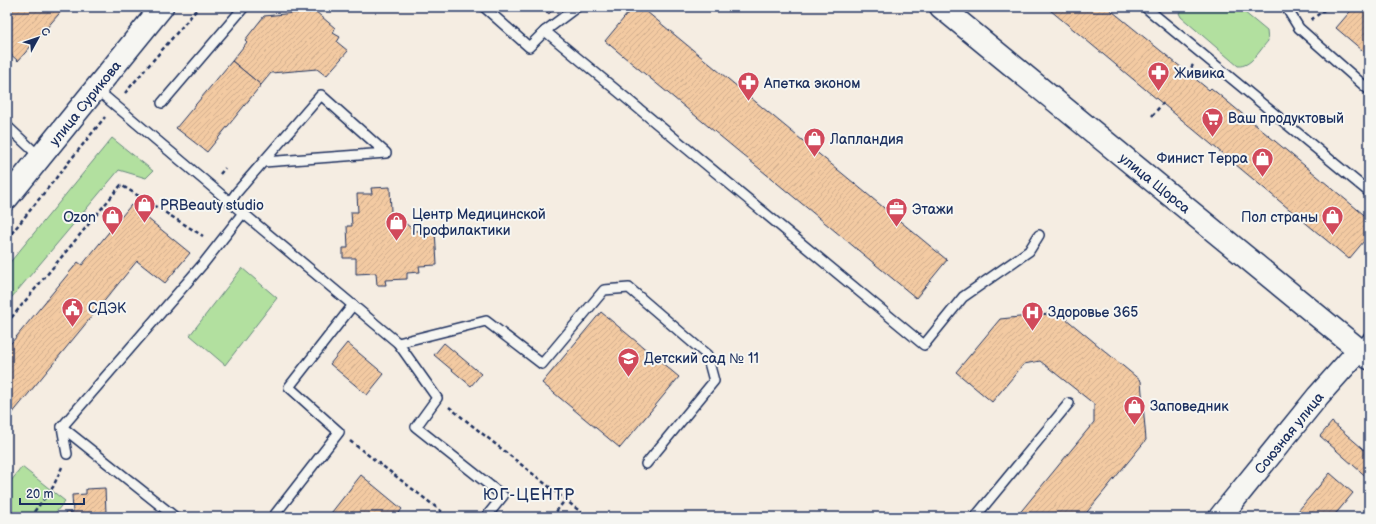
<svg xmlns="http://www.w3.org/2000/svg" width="1376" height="524" font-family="'Balsamiq Sans',sans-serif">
<defs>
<pattern id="building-hatch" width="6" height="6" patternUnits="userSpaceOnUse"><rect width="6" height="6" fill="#f3caa2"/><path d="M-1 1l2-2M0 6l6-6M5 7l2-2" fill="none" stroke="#d0ae8e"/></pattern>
</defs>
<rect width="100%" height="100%" fill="#f5ede2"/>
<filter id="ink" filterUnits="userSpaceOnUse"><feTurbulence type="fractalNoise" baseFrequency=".025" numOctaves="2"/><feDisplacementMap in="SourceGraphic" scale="8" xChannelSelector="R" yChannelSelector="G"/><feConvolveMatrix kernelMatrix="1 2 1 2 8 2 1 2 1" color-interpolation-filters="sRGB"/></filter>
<g filter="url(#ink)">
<g fill="#b2e09f" stroke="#66887e">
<path d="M1184,7H1238L1267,31L1268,41C1260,50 1251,67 1238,66L1181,17L1179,13Z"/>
<path d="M112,138L153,171L146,178L119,170L7,303V266Z"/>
<path d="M242,268L277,298L225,365L190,335Z"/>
<path d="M22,467L65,501L52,517H7V486Z"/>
</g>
<g fill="url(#building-hatch)" stroke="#1b2f5e">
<path d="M7,7H65L18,61L7,51Z"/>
<path d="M541,7H555L549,14Z"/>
<path d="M633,7H641L947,260L916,298L605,41Z"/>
<path d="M1053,7H1107L1209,90L1211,88L1369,219V235L1349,259L1050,10Z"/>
<path d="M1354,7H1369V56L1336,28Z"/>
<path d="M315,11L335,28L333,33L340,37L337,42L348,51L326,76L317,69L271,73L261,85L232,61L247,42L245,40L264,16Z"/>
<path d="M232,61L261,85L207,152L176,128Z"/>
<path d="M390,187L391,212L415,231L435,230L437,265L419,266L420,272L407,273V279L385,280L386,285H377L376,273L356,274V258H343V248H348L347,226H352L351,212H358L357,194H372L371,188Z"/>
<path d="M131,205L190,253L165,283L137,261L7,420V348L78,262L82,265Z"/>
<path d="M601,312L679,377L620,448L542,383Z"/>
<path d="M1059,313L1141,381L1146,440L1083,517H1021L1018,515L1094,422V404L1040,361L1024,364L992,402L956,372L1000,319Z"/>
<path d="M347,343L384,374L367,395L330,364Z"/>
<path d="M444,343L481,374L471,386L434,355Z"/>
<path d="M1332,422L1369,454V479L1320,436Z"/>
<path d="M1330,473L1353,493L1333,517H1293Z"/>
<path d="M361,475L402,509L396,517H328Z"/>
<path d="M105,488L106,513L111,517H66L65,513L73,512L72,495L86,494V489Z"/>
</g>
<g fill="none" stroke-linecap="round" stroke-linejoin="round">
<defs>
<g id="service">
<path d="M484,7L529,47L545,31"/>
<path d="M577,7L545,31L924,345L963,297L1029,251L1039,235"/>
<path d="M1145,7L1369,192"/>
<path d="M1286,7L1299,28L1369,90"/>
<path d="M96,89L243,213L203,264L62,427L175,517"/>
<path d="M162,103L244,7"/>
<path d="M7,126L40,157"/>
<path d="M230,202L237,192L321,95L386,153L264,162"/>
<path d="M243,213L398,343L437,398L416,427L503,496L486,517"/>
<path d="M398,343L486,321L542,364L604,290L629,288L707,355L714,381L646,464"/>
<path d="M1359,350L1369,336"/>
<path d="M62,427L67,454"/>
<path d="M273,517L339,432L289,387L353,305"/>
<path d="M975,517L1069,403"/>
</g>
<g id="tertiary">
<path d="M7,198L162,7"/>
<path d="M1220,517L1318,396L1359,350"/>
</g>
<path id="secondary" d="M941,7L1369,358"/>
</defs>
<use href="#service" stroke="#1b2f5e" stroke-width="12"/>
<use href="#tertiary" stroke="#1b2f5e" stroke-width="25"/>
<use href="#secondary" stroke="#1b2f5e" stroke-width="25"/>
<g stroke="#1b2f5e" stroke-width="2.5" stroke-dasharray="4 3" stroke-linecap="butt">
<path d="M1311,20L1328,7"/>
<path d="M1187,73L1193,65"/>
<path d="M125,93L199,7"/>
<path d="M1152,116L1163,103"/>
<path d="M220,174L225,168"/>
<path d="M7,239L105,117"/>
<path d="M7,323L121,185L203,236"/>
<path d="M449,407L587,517"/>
<path d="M350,441L445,514L442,517"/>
<path d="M30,517L53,487L62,467"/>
<path d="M552,517L565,500"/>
</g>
<use href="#service" stroke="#f6f6f2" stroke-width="9"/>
<use href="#tertiary" stroke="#f6f6f2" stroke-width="22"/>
<use href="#secondary" stroke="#f6f6f2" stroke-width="22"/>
</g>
</g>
<defs>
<symbol id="pharmacy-pin" viewBox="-11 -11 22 30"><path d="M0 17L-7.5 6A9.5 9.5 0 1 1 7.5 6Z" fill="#d1495b" stroke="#f6f6f2"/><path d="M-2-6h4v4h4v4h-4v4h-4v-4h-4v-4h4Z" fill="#fff"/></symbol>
<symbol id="supermarket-pin" viewBox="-11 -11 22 30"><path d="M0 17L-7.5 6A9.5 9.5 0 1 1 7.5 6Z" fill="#d1495b" stroke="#f6f6f2"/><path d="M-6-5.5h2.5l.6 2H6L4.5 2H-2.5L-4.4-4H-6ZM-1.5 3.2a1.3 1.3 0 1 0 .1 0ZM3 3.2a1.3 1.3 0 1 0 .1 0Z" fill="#fff"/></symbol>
<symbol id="shop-pin" viewBox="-11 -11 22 30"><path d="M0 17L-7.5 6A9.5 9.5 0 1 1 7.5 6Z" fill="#d1495b" stroke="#f6f6f2"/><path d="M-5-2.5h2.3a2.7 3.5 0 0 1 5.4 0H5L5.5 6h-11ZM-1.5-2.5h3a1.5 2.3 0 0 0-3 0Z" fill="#fff"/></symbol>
<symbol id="office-pin" viewBox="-11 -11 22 30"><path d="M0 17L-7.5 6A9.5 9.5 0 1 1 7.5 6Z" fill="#d1495b" stroke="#f6f6f2"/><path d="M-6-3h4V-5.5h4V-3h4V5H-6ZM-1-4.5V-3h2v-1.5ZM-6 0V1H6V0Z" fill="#fff"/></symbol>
<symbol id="civic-pin" viewBox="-11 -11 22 30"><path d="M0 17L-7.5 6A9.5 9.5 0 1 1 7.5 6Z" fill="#d1495b" stroke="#f6f6f2"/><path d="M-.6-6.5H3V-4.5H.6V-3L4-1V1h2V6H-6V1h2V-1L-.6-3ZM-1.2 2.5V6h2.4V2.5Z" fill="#fff"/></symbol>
<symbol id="hospital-pin" viewBox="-11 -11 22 30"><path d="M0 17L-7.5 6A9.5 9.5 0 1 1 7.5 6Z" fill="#d1495b" stroke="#f6f6f2"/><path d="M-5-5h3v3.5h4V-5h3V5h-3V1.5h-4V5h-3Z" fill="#fff"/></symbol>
<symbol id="school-pin" viewBox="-11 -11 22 30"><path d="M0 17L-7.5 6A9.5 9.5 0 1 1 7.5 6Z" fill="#d1495b" stroke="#f6f6f2"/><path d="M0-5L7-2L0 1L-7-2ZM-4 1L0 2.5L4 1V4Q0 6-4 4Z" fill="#fff"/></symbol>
</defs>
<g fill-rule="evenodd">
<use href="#pharmacy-pin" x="1146" y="60" width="25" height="34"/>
<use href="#pharmacy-pin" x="736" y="70" width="25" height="34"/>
<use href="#supermarket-pin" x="1200" y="106" width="25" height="34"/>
<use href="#shop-pin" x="802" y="126" width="25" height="34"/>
<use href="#shop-pin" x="1250" y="146" width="25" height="34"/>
<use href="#shop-pin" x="132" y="192" width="25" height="34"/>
<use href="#office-pin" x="884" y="196" width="25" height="34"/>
<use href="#shop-pin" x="100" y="204" width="25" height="34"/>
<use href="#shop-pin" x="1320" y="204" width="25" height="34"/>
<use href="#shop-pin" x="384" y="210" width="25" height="34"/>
<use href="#civic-pin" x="60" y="296" width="25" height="34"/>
<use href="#hospital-pin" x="1020" y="300" width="25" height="34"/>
<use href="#school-pin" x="616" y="346" width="25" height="34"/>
<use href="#shop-pin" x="1122" y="394" width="25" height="34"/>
</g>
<g text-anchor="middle" stroke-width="4" stroke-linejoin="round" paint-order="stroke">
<g font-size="14" fill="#1b2f5e" stroke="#f6f6f2" text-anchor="start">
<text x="1174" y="78">Живика</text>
<text x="764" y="88">Апетка эконом</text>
<text x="1228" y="123">Ваш продуктовый</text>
<text x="830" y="144">Лапландия</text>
<text x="1248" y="163" text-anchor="end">Финист Терра</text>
<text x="160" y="210">PRBeauty studio</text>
<text x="912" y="214">Этажи</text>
<text x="412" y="219">Центр Медицинской<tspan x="412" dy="16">Профилактики</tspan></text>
<text x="96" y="222" text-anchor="end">Ozon</text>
<text x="1318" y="222" text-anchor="end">Пол страны</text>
<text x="88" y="313">СДЭК</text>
<text x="1048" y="317">Здоровье 365</text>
<text x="644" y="363">Детский сад № 11</text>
<text x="1150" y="411">Заповедник</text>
</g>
<g font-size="14" fill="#1b2f5e" stroke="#f6f6f2">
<text transform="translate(85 103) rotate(-51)" y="5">улица Сурикова</text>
<text transform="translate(1155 183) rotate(39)" y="5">улица Щорса</text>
<text transform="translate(1289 433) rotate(-51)" y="5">Союзная улица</text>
</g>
<g font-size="16" letter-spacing="1" fill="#1b2f5e" stroke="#f6f6f2">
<text x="529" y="500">ЮГ-ЦЕНТР</text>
</g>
</g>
<rect width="1376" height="524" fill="none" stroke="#f6f6f2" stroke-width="24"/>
<rect x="12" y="12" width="1352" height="500" fill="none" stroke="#1b2f5e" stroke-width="1.5" filter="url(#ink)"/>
<g transform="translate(38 38) rotate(50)" stroke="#f6f6f2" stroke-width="3" paint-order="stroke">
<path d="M0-3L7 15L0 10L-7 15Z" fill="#1b2f5e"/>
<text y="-6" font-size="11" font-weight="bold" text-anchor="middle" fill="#1b2f5e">С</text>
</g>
<path d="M20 498v6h64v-6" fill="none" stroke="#1b2f5e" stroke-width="2"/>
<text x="26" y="498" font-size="12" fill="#1b2f5e" stroke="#f6f6f2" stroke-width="3" paint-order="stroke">20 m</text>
</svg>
